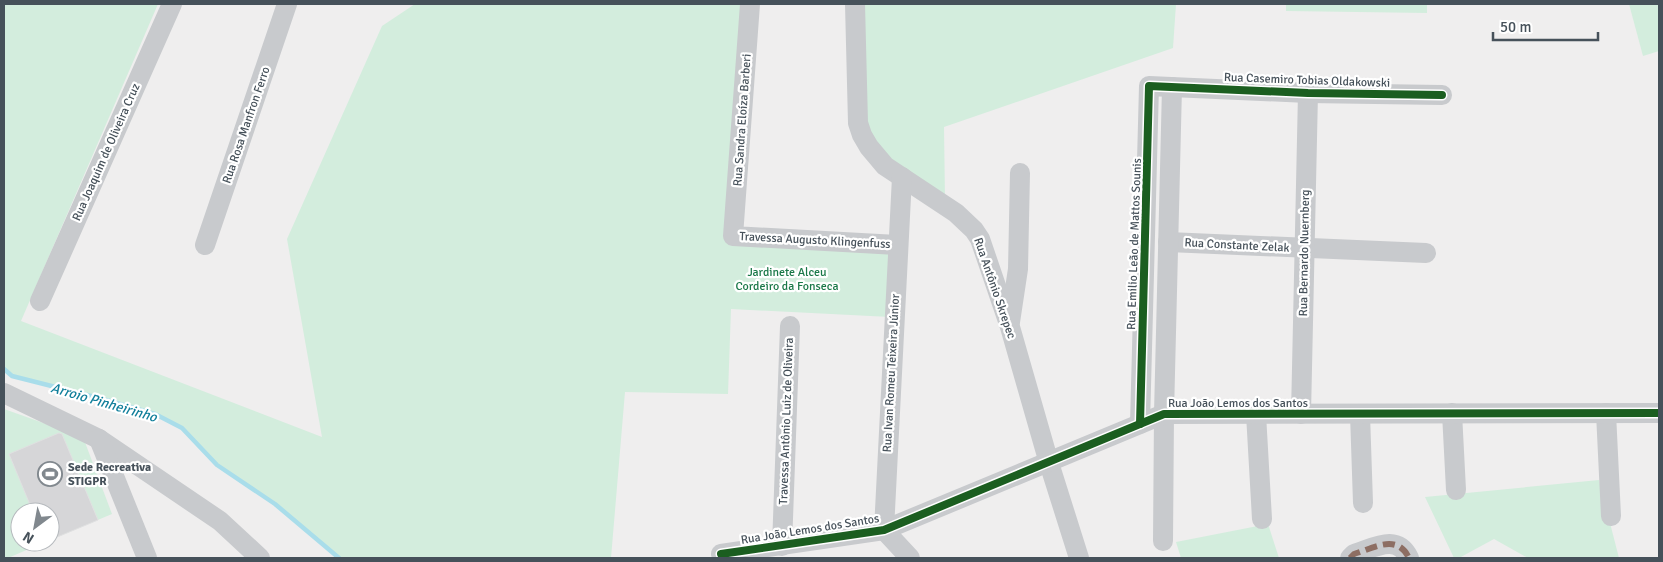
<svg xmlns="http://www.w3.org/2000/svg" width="1663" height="562" font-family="Signika,sans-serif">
<rect width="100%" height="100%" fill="#efeeee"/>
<g fill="#d3eddd">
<path d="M4,4H158L21,321L322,437L287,239L382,26L415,4H750L733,242L892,252L890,317L731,309L728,394L625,392L611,558H339L275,504L217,465L182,428L155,414L99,398L12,376L4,369Z"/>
<path d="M862,4H1176L1173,48L944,127L945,200L900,170L865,136Z"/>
<path d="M1286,4H1427V13L1286,11Z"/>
<path d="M1629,4H1659V51L1643,56Z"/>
<path d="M4,409L83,437L112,514L50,540V512H20V542H45L8,558H4Z"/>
<path d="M1599,480L1619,558H1528L1494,539L1459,558H1454L1425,497Z"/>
<path d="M1268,524L1279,558H1181L1176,542Z"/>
</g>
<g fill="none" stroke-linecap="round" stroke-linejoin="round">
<path stroke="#a9ddea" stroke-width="4.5" d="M4,369L12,376L99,398L155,414L182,428L217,465L275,504L339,558"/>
</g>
<path fill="#d6d6d8" stroke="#e0e0e1" d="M59,433L62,434L98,520L50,540V512H33L9,454Z"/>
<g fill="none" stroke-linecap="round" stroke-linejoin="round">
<g stroke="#c8cacd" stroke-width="20">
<path d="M750,4L733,236L897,245"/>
<path d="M855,4L858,123L862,135L869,147L885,166L956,213L974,230L980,239L1010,327L1049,463L1079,558"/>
<path d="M902,177L884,530L910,558"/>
<path d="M1168,242L1426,253"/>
<path d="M205,245L287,4"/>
<path d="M40,301L172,4"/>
<path d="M1010,322L1018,269L1020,173"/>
<path d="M4,393L99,439L220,521L260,558"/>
<path d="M1452,413L1456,490"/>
<path d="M1606,413L1611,516"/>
<path d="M1256,414L1262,519"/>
<path d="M1301,414L1308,93"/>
<path d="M1360,414L1363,503"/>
<path d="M1140,424L1149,86L1308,93L1442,95"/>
<path d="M99,439L147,558"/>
<path d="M1163,541L1164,414L1172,87"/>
<path d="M782,546L790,326"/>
<path d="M721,554L884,530L1164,414L1659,413"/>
<path d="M1350,558L1354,554C1374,548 1397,533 1409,558"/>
</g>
<path stroke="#8d6e63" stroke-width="6" stroke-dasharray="12 6" stroke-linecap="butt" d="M1350,558L1354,554C1374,548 1397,533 1409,558"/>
<defs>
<g id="cycleway">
<path d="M1140,424L1149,86L1308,93L1442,95"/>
<path d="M721,554L884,530L1164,414L1659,413"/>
</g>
</defs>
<use href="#cycleway" stroke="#fff" stroke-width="11"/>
<use href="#cycleway" stroke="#1b5e20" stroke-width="8"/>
</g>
<defs>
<symbol id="stadium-ring" viewBox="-11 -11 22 22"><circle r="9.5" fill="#fff" stroke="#81888e" stroke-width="1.5"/><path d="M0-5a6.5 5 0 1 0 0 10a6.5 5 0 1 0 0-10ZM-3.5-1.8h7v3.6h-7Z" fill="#81888e"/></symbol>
</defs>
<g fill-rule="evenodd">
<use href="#stadium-ring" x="36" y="460" width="28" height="28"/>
</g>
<g text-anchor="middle" stroke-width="4.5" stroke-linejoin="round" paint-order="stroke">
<g font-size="12" fill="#46515a" stroke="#fff">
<text transform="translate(1307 80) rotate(2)" y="4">Rua Casemiro Tobias Oldakowski</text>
<text transform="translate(742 120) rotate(-86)" y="4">Rua Sandra Eloíza Barberi</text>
<text transform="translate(246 125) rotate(-71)" y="4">Rua Rosa Manfron Ferro</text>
<text transform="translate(106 152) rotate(-66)" y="4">Rua Joaquim de Oliveira Cruz</text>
<text transform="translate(815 240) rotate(3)" y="4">Travessa Augusto Klingenfuss</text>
<text transform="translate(1134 244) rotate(-88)" y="4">Rua Emilio Leão de Mattos Sounis</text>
<text transform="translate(1237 245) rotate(3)" y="4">Rua Constante Zelak</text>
<text transform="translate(1304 253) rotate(-89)" y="4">Rua Bernardo Nuernberg</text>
<text transform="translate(995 288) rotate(71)" y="4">Rua Antônio Skrepec</text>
<text transform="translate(891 373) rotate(-87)" y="4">Rua Ivan Romeu Teixeira Júnior</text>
<text x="1238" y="407">Rua João Lemos dos Santos</text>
<text transform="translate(786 421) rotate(-88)" y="4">Travessa Antônio Luiz de Oliveira</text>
<text transform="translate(810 529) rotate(-9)" y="4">Rua João Lemos dos Santos</text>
</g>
<g font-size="12" fill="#1a7848" stroke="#fff">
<text x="787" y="276">Jardinete Alceu<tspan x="787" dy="14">Cordeiro da Fonseca</tspan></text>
</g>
<g font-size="12" font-weight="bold" fill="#46515a" stroke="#fff" text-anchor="start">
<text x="68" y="471">Sede Recreativa<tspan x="68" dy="14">STIGPR</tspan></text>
</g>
<g font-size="14" font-style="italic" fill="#117f9b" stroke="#fff">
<text transform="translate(104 402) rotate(16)" y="5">Arroio Pinheirinho</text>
</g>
</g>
<rect width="1663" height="562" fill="none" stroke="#46515a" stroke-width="10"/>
<g transform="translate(35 527) rotate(212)"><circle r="24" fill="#ffffff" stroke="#b5b9bd"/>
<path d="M0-4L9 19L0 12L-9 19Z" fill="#81888e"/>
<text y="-8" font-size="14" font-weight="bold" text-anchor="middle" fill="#46515a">N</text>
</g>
<path d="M1493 32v8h105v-8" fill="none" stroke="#46515a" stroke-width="2.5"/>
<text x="1500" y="32" font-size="15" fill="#46515a" stroke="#ffffff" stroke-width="4" paint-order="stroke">50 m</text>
</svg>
